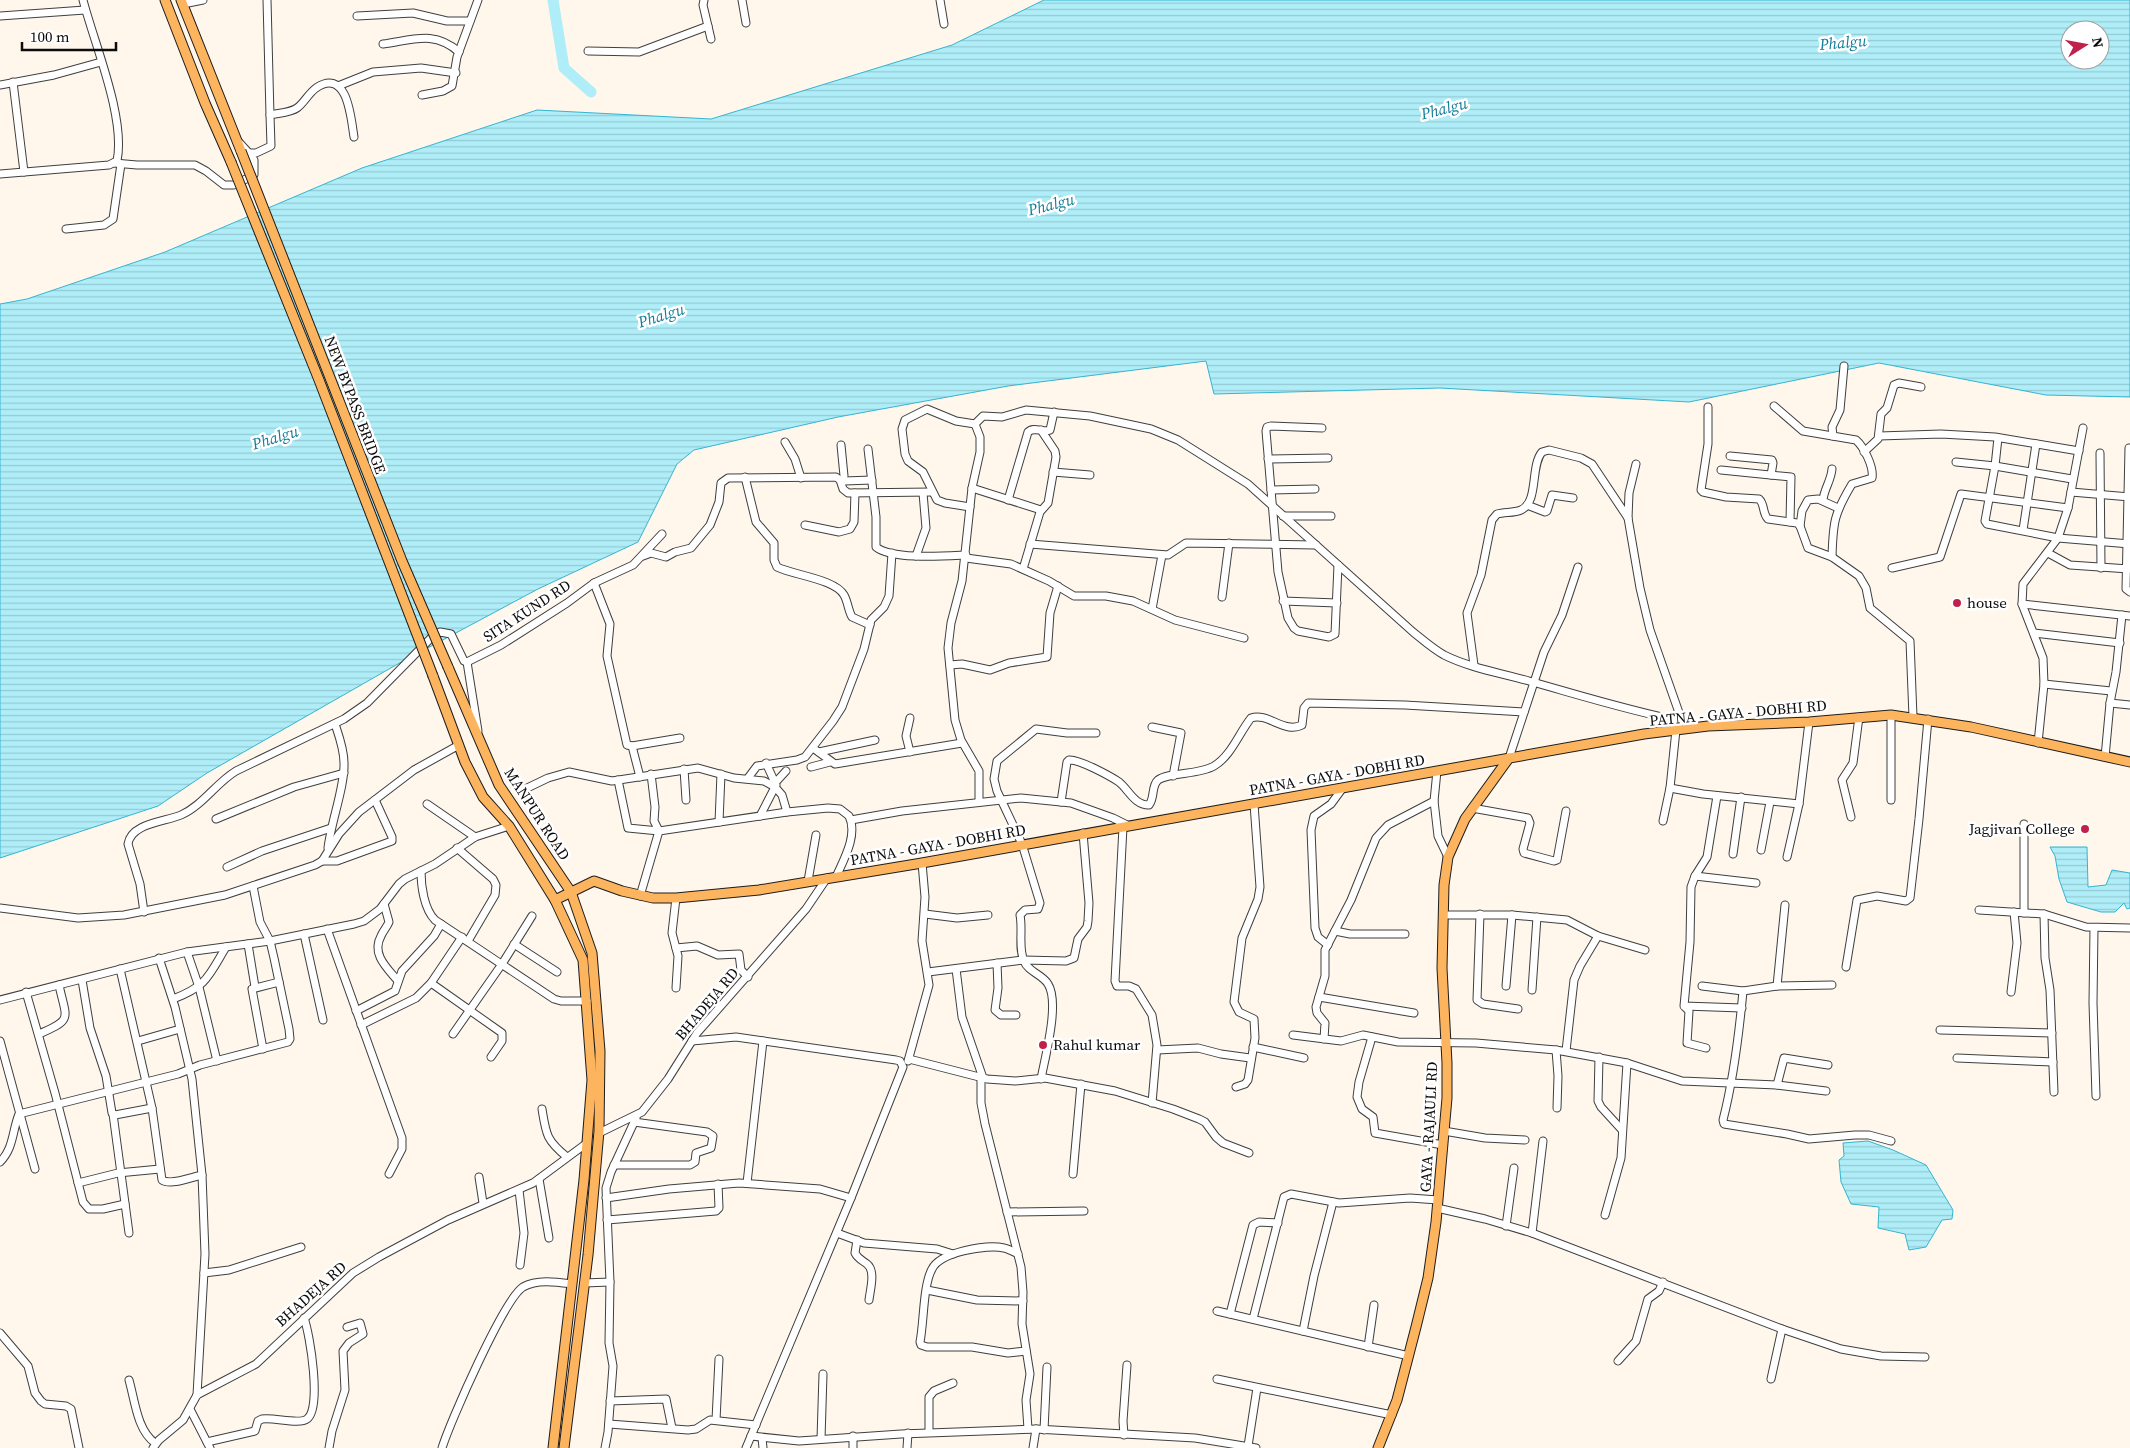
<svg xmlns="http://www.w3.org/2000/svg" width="2130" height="1448" font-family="'Source Serif 4',serif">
<defs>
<pattern id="water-rules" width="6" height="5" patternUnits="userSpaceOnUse" patternTransform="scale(1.25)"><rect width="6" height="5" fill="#afedf8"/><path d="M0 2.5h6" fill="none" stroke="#95cad3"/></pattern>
</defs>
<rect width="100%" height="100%" fill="#fff7ec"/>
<g fill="url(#water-rules)" stroke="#33b5d1" fill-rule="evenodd">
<path d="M1044,0H2130V397L2046,395L1879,363L1689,402L1440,388L1214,394L1206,361L1008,386L838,417L694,450L677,464L638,542L538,589L396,665L207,773L158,806L0,858V304L27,299L165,252L362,168L537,110L711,119L952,45ZM2070,30H2100V60H2070Z"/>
<path d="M2050,847H2087L2088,887L2106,885L2112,870L2130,873V908L2127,909L2124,903L2115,912H2101L2067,902L2059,879L2055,856Z"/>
<path d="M1868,1141L1893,1150L1926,1165L1953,1210L1952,1219L1942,1220L1926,1247L1909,1250L1905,1234L1878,1228L1879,1207L1851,1204L1841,1182L1839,1160L1844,1156L1843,1143Z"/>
</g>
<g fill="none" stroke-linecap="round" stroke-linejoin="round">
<path stroke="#afedf8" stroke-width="11" d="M553,0L564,68L591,92"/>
<defs>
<g id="minor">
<path d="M267,0L270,115"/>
<path d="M704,0L703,5L711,39"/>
<path d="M742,0L746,23"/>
<path d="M940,0L944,24"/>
<path d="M183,4L203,0"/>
<path d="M0,16L85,10"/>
<path d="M357,16L413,13L447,21H470"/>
<path d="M383,44C413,40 434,30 459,52"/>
<path d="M588,51L639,52L708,26"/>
<path d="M13,82L24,172"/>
<path d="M0,85L54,75L101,62"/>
<path d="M338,86L373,72L421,68L456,73"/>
<path d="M422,95L443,91L452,86L457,57L478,0"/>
<path d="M237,140L249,153H256L271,146L270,115C278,113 290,113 297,108C304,103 308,94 316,88C348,67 351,119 354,137"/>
<path d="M114,163L137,165H195L206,171L224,185H234L254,175V160L249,153"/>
<path d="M0,174L109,165L117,161C126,118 94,43 83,0"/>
<path d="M66,229L104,225L113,219L121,164"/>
<path d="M1774,406L1803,431L1856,440C1864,447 1874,467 1872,478L1852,484C1834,514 1833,522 1832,557"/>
<path d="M1708,407V444L1701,490L1703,492L1726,497L1759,499C1765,504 1762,513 1768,519L1797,523L1800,526L1808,548L1832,557L1859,576L1866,588L1870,608L1910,641L1913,717"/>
<path d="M1322,428L1271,426L1267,427L1266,431L1278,572L1288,618L1294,628L1298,631L1329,637L1335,634L1338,565"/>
<path d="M1833,436L1832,427L1840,410L1844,366"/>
<path d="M1879,436L1941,434L1995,437L2079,451"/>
<path d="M1998,438L1995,466L1985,521L1987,524L2058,538L2130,544"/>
<path d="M785,442L795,459L801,478"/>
<path d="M841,445L844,476L842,483"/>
<path d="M2129,448L2126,589L2130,592"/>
<path d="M868,449L876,517V547C892,560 945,556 966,555"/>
<path d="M1864,452L1878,439L1881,414L1887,408L1894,385L1899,383L1921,387"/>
<path d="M2100,453L2101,568"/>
<path d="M1730,456L1772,460L1773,463L1771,475"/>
<path d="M1268,459L1328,458"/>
<path d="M1956,462L1995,466L2072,479"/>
<path d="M1636,464L1629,493L1628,518L1640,588L1650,630L1683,724"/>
<path d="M1721,470L1791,477L1790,522"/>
<path d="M1053,472L1090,475"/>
<path d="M745,477L756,522L774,543V560L777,567C793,575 835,579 844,595C848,602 848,610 852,617L870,625"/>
<path d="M844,481L872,480"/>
<path d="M972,488L1041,510"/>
<path d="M1271,490L1315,489"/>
<path d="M2071,492L2130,497"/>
<path d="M1008,500L1028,432C1034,426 1043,433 1050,430L1054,412"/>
<path d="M1823,500C1824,489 1831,481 1832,469"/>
<path d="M1527,505L1545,512L1547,511L1552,495L1573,498"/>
<path d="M970,507L945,503L937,500L923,472L908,461L905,454L902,429L905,420L927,409L956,421L975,424"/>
<path d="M1283,516H1331"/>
<path d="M805,525L839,532L850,529L854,522L855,493"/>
<path d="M1800,526L1802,511L1808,500L1818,499L1838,508"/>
<path d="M2023,530L2036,444"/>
<path d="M1030,544L1168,555L1186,543L1316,545"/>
<path d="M2048,553L2070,565L2129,569"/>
<path d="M643,556L651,553L666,557L675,552L691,548L710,525L719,502L721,483L728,478L836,477L840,480L843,489L848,493L932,492"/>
<path d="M916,556L926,528L923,493"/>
<path d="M966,558L1011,564L1049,581L1074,596H1106L1133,601L1175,620L1244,638"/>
<path d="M1892,568L1940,557L1961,494L2068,508"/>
<path d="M1023,569L1040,512L1048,503L1056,457L1055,451L1041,430"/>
<path d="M594,583L610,624L607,656L627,745L632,746L680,738"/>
<path d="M1222,597L1229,543"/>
<path d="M1283,601L1337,603"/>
<path d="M2022,604L2130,616"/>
<path d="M1152,609L1162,555"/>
<path d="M2034,633L2120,643"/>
<path d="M467,662L501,645L567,603L594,583L633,565L662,534"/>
<path d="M467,662L478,731"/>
<path d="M950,665L962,664L990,670L1009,663L1047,657L1050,613L1058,586"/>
<path d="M1474,665L1467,613L1481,575L1492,520L1497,514C1505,512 1514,513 1521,510C1539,502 1530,466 1542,452L1549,450L1581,458L1592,464L1628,518"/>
<path d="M2044,684L2111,691"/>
<path d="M2110,703L2130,705"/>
<path d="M1152,727L1181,733L1173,776"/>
<path d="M2038,743L2044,684L2043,658L2022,604L2023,584L2058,538L2068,508L2083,428"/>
<path d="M632,746L640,777"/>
<path d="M813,748L835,764L962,743"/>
<path d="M819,752L875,740"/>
<path d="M910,752L906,736L910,718"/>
<path d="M2105,757L2110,703L2116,672L2122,615"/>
<path d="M1509,758L1544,652L1562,615L1578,567"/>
<path d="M766,763L776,785"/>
<path d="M811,767L830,762"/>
<path d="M684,769L686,800"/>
<path d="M651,774L655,807L654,821L659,831"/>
<path d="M748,778L757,766L797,760L805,757L833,721L842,707L864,649L871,620L884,607L889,596L892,553"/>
<path d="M618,780L628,828L659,831"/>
<path d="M1670,788L1703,794L1799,804"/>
<path d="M523,790L548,778L569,772L612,781L698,768L734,778L764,781L775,787L782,795L787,812"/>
<path d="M1717,796L1707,857L1695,876L1691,887L1690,942L1684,1006L1742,1008"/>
<path d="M1891,800V715"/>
<path d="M1434,801L1438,836L1448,857"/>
<path d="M979,802V771L961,740L955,720L948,648L951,623L962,581L972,488L980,452V437L975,424L983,416L1002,417L1026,410L1090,416L1151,429L1178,440L1248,484L1413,632C1423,640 1433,649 1444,655C1470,668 1501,673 1529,681C1579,695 1630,711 1681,721"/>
<path d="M1061,802L1067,762L1069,760C1079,759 1110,776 1119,782C1129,790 1134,805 1149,805C1155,798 1151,786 1158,780C1169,772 1199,775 1214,766C1231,756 1239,733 1251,718C1268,712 1284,734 1302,725L1304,708L1308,703L1405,705L1524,712"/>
<path d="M427,804L475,837"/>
<path d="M1472,808L1528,818L1530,823L1523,849L1524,853L1554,861L1557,860L1566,811"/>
<path d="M760,816L775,787V783L786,771"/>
<path d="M1851,817L1842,780L1853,763L1859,717"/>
<path d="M216,819L294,787L344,773"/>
<path d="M851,820L902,811L1021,798L1071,803L1113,818L1129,826"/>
<path d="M1663,821L1670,788L1676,730"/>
<path d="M719,822L721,774"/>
<path d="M1123,827L1115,981L1117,986H1129L1136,989L1152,1015L1157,1045L1152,1103"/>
<path d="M328,848C331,822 345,786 344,763C344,749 339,736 335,724"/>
<path d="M457,848L493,879L496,885L495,895L468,941"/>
<path d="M1761,850L1770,802"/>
<path d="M1733,854L1741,797"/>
<path d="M1787,857L1799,804L1809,722"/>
<path d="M322,861H337L392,841V837L375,800"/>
<path d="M227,867L262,851L331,828"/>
<path d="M421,871C421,886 424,909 435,920L554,999L561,1001H587"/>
<path d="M1695,876L1756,883"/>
<path d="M808,881L816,835"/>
<path d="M640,896L659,831L787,812L828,808L840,809L849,816C858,835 844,859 836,877"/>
<path d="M384,904L389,922C387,927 383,931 381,936C371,954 387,968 398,981"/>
<path d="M0,908L78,918L124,915L225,895L315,865L322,861L339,834L359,812L414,770L459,745"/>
<path d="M1979,910L2044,914L2086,927L2130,928"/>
<path d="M144,912L140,884L128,844C131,823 165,822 181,815C202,806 216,783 236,771L344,719L367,703L431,638L440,632L451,634L464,661L467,662"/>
<path d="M2024,913V824"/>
<path d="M925,914L957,918L988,915"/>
<path d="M1480,914L1477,1000L1483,1004L1518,1009"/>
<path d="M2044,914L2045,958L2050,990L2054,1092"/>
<path d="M1443,915H1512L1567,920L1598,936L1645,950"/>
<path d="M2094,928L2093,1003L2096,1096"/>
<path d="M327,929L402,1138V1149L389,1174"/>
<path d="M1335,931L1350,934H1405"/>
<path d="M304,934L323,1020"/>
<path d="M248,944L255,987"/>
<path d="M514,944L557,972"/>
<path d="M1328,945L1318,937L1315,928L1311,830L1314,816L1331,804L1342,789"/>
<path d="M676,948L697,946L718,955L739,954L741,970L748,977"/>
<path d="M187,952L199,987L217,1061"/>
<path d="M159,958L175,1007L192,1079L202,1175L205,1254L197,1395"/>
<path d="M997,963L998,988L995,1010L1001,1015H1016"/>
<path d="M1846,967L1857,900L1877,896L1906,901L1910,898L1919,819L1928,719"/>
<path d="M120,969L152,1108L162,1180C171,1186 192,1177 202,1175"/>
<path d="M956,969L962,1017L983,1078"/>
<path d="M928,972L1023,960L1066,961L1074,958L1078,939L1087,927L1088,921L1089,903L1083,833"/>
<path d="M82,980L90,1028L106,1076L112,1113L115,1115L152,1108"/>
<path d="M431,983L502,1033V1041L491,1057"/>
<path d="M1506,986L1512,915"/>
<path d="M1702,986L1743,991L1777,986L1832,985"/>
<path d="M1777,986L1785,905"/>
<path d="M676,988L678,956L672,933L676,898"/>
<path d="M1532,990L1537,917"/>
<path d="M1743,991C1739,1035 1734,1077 1723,1120L1724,1124L1787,1134L1809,1139L1855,1135H1869L1891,1141"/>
<path d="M26,992L55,1093L83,1202L89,1209H103L125,1204"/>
<path d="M2011,992L2017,943L2014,912"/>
<path d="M1319,997L1414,1013"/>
<path d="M173,999C207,986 208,977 226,947"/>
<path d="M0,1000L187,952L270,941L354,924L364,921L380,909L399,884L405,879L435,864L475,837L509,826"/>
<path d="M1685,1007L1689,1011L1687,1043L1706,1048"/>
<path d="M356,1011L395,991L402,971L434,936L441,924"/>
<path d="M361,1025L416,998L431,983L462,937"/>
<path d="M1940,1030L2052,1033"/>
<path d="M39,1034C74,1019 66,1019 59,985"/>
<path d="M453,1034L502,964L532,916"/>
<path d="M1293,1035L1341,1041L1363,1035L1398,1042L1476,1043L1556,1050L1627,1063L1682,1081L1777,1085L1826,1091"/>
<path d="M1372,1037L1359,1082L1357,1097L1362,1109L1373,1117L1375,1133L1443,1145"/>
<path d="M1324,1039L1325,1023L1317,1013L1316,1007L1325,976V950L1351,900L1376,838L1388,825L1434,801L1437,771"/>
<path d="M0,1041L35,1169"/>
<path d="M138,1041L180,1029"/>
<path d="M692,1041L736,1037L896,1060L900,1061L903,1067L851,1198L746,1448"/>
<path d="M1253,1047L1304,1058"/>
<path d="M263,1049L252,989L279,982"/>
<path d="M1157,1050L1198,1048L1221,1054L1250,1058"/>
<path d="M1556,1050L1558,1076L1557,1108"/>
<path d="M1566,1051L1574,980L1580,966L1598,936"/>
<path d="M1599,1057L1598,1101L1601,1107L1622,1130"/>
<path d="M1957,1058L2053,1062"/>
<path d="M909,1059L987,1079L1015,1081L1045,1078L1115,1091L1173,1109L1199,1119L1205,1122L1216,1137L1223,1143L1249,1153"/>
<path d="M908,1061L929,985L922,941L925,897L922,863"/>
<path d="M981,1077V1103L985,1124L1021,1267L1023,1292L1022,1324L1030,1374L1026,1400L1028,1429"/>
<path d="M1041,1079C1045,1057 1060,1003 1048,984C1042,974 1028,972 1024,961C1018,948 1023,930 1020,915L1025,910L1038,909L1040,903L1022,844L997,791L994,779L997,761L1036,729L1067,733H1096"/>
<path d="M1777,1085L1784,1058L1828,1065"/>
<path d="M1236,1087L1245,1084L1248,1080L1255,1038L1254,1019L1239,1012L1234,1002L1242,938L1258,899L1260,887L1254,804"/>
<path d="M542,1109C546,1134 546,1140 567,1157"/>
<path d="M113,1114L129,1233"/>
<path d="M1444,1131L1485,1138L1525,1140"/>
<path d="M599,1133L642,1112L668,1079L697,1033L806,909L827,878"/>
<path d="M0,1162C14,1148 12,1131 19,1114L178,1074L200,1065L288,1042L290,1039L289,1029L274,958L270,941L260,922L253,886"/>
<path d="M614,1165H690L695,1162L696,1153L711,1148L713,1136L707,1132L634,1122"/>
<path d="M1073,1174L1081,1084"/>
<path d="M479,1177L483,1203"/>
<path d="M539,1179L549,1238"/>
<path d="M78,1183L118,1173L160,1169"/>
<path d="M747,1183L763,1041"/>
<path d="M519,1190L524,1233L520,1265"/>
<path d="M606,1198L669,1189L739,1183L820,1189L851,1198"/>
<path d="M1437,1208L1485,1219L1532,1233L1782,1329L1841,1349L1881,1356L1925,1357"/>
<path d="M1007,1212L1084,1211"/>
<path d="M1605,1215L1621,1158L1627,1063"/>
<path d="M607,1220L716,1211L719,1208L718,1184"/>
<path d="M1506,1226L1514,1168"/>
<path d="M837,1233L864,1243L937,1249L953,1254"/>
<path d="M1532,1233L1543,1141"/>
<path d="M857,1240L855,1253C858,1259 862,1260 867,1264C876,1271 870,1290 869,1300"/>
<path d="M1018,1254C1014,1252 1009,1249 1004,1248C987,1244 940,1252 932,1269C923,1285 924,1322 920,1342L921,1345L927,1347H972L1008,1353L1026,1351"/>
<path d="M204,1273L229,1270L301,1247"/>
<path d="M584,1283L610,1282L606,1188L611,1172L636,1118"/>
<path d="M927,1290L977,1300L1023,1301"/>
<path d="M1217,1311L1409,1356"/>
<path d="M1230,1314L1253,1225L1259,1222L1278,1223"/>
<path d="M1253,1319L1284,1197L1291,1194L1339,1203L1410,1198L1438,1200"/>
<path d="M1303,1331L1314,1276L1333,1202"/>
<path d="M0,1333L28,1366L35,1393L41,1401L45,1404L66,1406L71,1409L79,1448"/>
<path d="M1368,1347L1374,1305"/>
<path d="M1618,1361L1636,1341L1648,1299L1659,1291L1663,1282"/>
<path d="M1217,1379L1392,1415"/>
<path d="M1771,1379L1782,1329"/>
<path d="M129,1380C135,1401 137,1430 155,1443"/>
<path d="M610,1401L666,1399L672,1428"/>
<path d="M190,1409L210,1448"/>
<path d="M716,1420L719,1359"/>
<path d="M609,1424L688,1430L696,1429L710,1420L756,1425"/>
<path d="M1044,1430L1047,1367"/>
<path d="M929,1432V1397L934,1391L953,1383"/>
<path d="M1124,1435L1123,1421L1127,1365"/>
<path d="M751,1436L799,1441L901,1434L1036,1429L1195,1438L1256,1448"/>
<path d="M853,1436V1448"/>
<path d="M762,1438L763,1448"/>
<path d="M821,1439L823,1374"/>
<path d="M207,1442L255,1431L258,1421L262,1419C274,1417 299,1425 307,1419C322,1409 310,1334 304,1318"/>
<path d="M1248,1446L1257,1388"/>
<path d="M153,1448L159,1440L183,1420L197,1395L256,1364L353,1273L379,1257L448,1220L533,1183L587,1143"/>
<path d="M329,1448L332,1431L345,1390L343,1351L349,1343L363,1334L360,1323L347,1327"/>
<path d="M442,1448C450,1422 504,1299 523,1287C537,1279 557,1282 572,1284"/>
<path d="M605,1448L608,1432L613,1366L609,1343L610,1282"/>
<path d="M907,1448L908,1433"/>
<path d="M1033,1448L1036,1429"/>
</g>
<g id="major">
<path d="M165,0L205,103L231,162"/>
<path d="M181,0L241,151"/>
<path d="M448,667L499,785L571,892L592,953L600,1051L599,1131L588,1255L564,1448"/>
<path d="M433,676L465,762L483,797L509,826L555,900L583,960L592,1080L584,1180L553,1448"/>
<path d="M555,900L594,881L622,891L653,898H676L759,890L922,863L1644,734L1708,726L1809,722L1891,715L1971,727L2130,762"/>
<path d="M1378,1448L1397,1400L1416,1327L1428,1278L1436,1222L1447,1098V1063L1442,968L1444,885L1448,857L1465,819L1509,758"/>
</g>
</defs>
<use href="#minor" stroke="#3f3f3f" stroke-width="9"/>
<use href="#major" stroke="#1d1d1d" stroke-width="11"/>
<use href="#minor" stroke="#fff" stroke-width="7"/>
<use href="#major" stroke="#fdb45e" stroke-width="9"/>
<defs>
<g id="major-bridge">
<path d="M241,151L402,561L448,667"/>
<path d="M231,162L319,380L433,676"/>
</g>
</defs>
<use href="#major-bridge" stroke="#1d1d1d" stroke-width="11" stroke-linecap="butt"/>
<use href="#major-bridge" stroke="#fdb45e" stroke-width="9"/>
</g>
<g fill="#c1204a" stroke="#fff" stroke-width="2">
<circle cx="1957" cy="603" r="5"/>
<circle cx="2085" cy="829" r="5"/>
<circle cx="1043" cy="1045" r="5"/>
</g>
<g text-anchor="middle" stroke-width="5" stroke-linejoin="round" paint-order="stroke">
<g font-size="15" fill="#0c0c0c" stroke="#fff">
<text transform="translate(355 405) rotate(69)" y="5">NEW BYPASS BRIDGE</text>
<text transform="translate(527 611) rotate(-33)" y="5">SITA KUND RD</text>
<text transform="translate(1738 713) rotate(-5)" y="5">PATNA - GAYA - DOBHI RD</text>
<text transform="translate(1337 775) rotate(-10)" y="5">PATNA - GAYA - DOBHI RD</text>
<text transform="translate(537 814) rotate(57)" y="5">MANPUR ROAD</text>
<text transform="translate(938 845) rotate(-10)" y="5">PATNA - GAYA - DOBHI RD</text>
<text transform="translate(707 1004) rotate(-50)" y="5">BHADEJA RD</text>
<text transform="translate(1429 1127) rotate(-87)" y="5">GAYA - RAJAULI RD</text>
<text transform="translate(311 1294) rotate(-42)" y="5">BHADEJA RD</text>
</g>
<g font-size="15" fill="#0c0c0c" stroke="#fff" text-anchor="start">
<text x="1967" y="608">house</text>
<text x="2075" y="834" text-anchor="end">Jagjivan College</text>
<text x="1053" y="1050">Rahul kumar</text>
</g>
<g font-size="16" font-style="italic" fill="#127c9b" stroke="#fff">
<text transform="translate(1843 42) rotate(-5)" y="6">Phalgu</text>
<text transform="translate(1444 108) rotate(-14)" y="6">Phalgu</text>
<text transform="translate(1051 204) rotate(-14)" y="6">Phalgu</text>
<text transform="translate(661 315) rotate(-17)" y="6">Phalgu</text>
<text transform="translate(275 437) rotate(-17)" y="6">Phalgu</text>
</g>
</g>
<g transform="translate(2085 45) rotate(79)"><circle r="24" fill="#ffffff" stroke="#9e9e9e"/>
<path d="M0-4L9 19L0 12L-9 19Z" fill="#c1204a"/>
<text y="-8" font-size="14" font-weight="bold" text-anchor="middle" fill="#0c0c0c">N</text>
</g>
<path d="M22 42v8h94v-8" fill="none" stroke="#0c0c0c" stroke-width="2.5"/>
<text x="30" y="42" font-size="15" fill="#0c0c0c" stroke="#ffffff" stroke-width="4" paint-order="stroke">100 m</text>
</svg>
